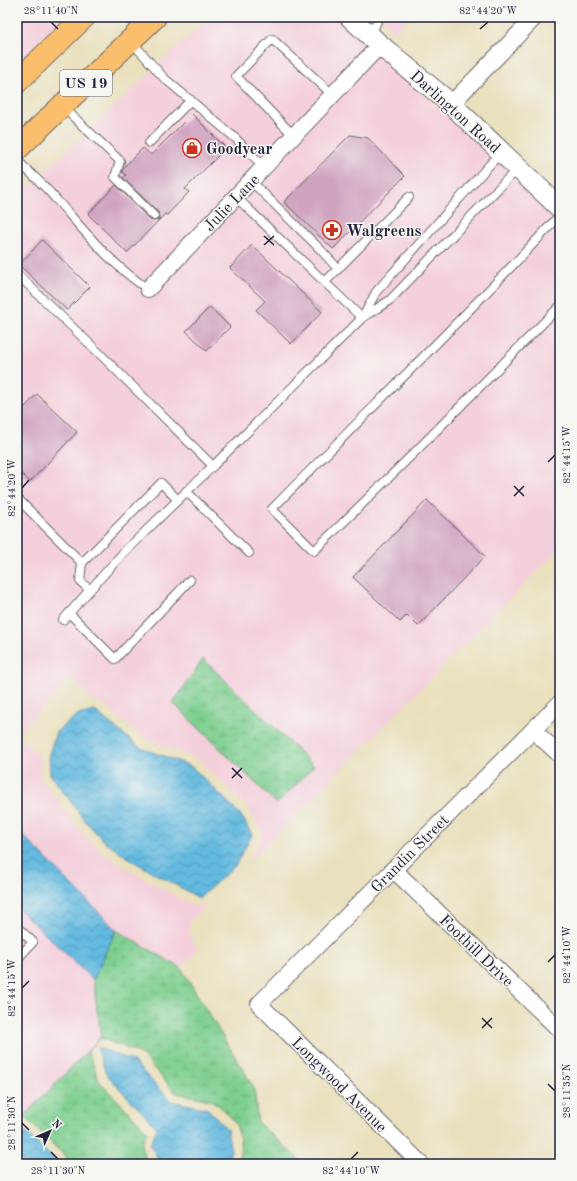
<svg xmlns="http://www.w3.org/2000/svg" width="577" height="1181" font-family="'Old Standard TT',serif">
<defs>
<pattern id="wetland-marsh" width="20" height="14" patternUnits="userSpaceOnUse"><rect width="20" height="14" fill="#7ecf90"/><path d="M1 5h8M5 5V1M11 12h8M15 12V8" fill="none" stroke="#6db17d"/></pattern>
<pattern id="water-waves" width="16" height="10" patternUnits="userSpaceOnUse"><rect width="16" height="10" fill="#63bae0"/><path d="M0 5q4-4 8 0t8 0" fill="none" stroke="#5197b7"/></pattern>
</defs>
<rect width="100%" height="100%" fill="#f6f6f2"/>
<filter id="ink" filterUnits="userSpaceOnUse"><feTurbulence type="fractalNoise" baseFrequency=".025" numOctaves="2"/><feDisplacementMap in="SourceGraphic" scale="8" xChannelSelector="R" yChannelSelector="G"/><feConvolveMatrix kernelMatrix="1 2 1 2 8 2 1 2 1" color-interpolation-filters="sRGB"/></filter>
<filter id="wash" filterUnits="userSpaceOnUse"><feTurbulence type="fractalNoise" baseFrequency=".012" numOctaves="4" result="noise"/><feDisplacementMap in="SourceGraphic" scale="16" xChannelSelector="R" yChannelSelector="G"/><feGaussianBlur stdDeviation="0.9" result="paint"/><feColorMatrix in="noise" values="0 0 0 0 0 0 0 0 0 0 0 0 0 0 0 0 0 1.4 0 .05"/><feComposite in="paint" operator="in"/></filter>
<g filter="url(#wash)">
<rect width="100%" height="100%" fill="#e9e0bd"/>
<g fill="#f4cfdc" fill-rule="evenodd">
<path d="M17,17H65L17,63Z"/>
<path d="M209,17H335L373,52L444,112L560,221V548L247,864L261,839V830L248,808L198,759L145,739L102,704L94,702L71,678L17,734V198ZM203,659L313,766L277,804L173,703Z"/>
<path d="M381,17H409L394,33Z"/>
<path d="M17,735L40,756V775L42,780L78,828L101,851L132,872L194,906L205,905L219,892L190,921L188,932L197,951L181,968L116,930L17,829Z"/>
<path d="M17,907L93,980L101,1037L24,1116L17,1110Z"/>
</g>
<g fill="url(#wetland-marsh)" stroke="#507866">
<path d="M203,659L314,766L277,804L173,703Z"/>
<path d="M116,930L181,968L254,1088L258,1123L304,1164H236C237,1160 240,1156 240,1152C242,1146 238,1126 234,1121C228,1114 219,1104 210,1100L176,1093L141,1054L101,1038L88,1051L99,1081L147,1131C139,1147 141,1150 149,1164H73L24,1116L101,1037L93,980Z"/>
</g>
<g fill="url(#water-waves)" stroke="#426e8e">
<path d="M95,711L139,747L191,766L241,815L252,835L235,866L199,898L138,864L106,843L86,822L50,774L49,754L56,732L77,715Z"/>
<path d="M17,829L116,930L93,980L17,907Z"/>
<path d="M97,1047L133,1061L171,1101L208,1109L227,1129L231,1151L226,1164H161L150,1145L157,1128L106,1074Z"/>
<path d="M17,1124L59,1164H25L17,1156Z"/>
</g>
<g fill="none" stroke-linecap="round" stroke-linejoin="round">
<path stroke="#63bae0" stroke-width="5" d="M17,24L24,17"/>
</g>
<g id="blocks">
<g fill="#d0a3c0">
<path d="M192,114L226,148L185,189L189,192L167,215L165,214L127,253L88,214L116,185L150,220L153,221L158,220L159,217L158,212L123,178L126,175L122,172L124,167L143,148L151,155Z"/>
<path d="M350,135L368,138L405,176L333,249L284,202Z"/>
<path d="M42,240L90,287L67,310L19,265Z"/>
<path d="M252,245L322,312L291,344L256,310L265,301L230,268Z"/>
<path d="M210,307L230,327L207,351L186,331Z"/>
<path d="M37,394L77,432L30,482L17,469V399L25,407Z"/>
<path d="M427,500L485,556L418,626L407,615L400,622L353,577Z"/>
</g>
</g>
</g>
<g filter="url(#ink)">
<use href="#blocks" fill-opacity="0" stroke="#686468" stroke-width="1"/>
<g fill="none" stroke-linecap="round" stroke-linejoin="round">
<defs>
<g id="service">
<path d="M371,35L379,17"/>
<path d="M131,41L164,78L234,137L264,167"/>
<path d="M63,107L120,161L115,177L154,216"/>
<path d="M294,136L236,76L272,39L333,95"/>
<path d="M149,143L191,100"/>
<path d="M17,160C29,172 43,184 54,197C83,229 111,265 148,289"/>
<path d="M251,181L321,250L338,269"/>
<path d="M236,197L362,318"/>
<path d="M560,215C467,316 368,411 272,509L314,551L415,452L560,306"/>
<path d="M17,274L97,351L213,466L362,318L390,300L518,168"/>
<path d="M325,282L409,197"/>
<path d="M363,317L376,292L501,152"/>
<path d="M186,491L249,553"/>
<path d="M17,498L82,563"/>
<path d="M90,590L80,581L82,563L161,483L178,500"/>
<path d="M69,613L115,659L190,580"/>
<path d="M63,620L123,553L213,466"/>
<path d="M17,927L33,942L17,959"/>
</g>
<g id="minor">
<path d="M451,104L535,17"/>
<path d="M148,289L380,45"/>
<path d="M533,730L560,755"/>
<path d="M393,869L560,1030"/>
<path d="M421,1164L259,1004L560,703"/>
</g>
<path id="tertiary" d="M350,17L380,45L451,104L560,208"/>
<g id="trunk">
<path d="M17,82L84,17"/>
<path d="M17,149L155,17"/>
</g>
</defs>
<use href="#service" stroke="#686468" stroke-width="10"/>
<use href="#minor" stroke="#686468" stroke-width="18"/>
<use href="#tertiary" stroke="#686468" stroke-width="22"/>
<use href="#trunk" stroke="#686468" stroke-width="24"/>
<use href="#service" stroke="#fff" stroke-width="8"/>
<use href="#minor" stroke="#fff" stroke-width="16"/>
<use href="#tertiary" stroke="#fff" stroke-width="20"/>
<use href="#trunk" stroke="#fabe6d" stroke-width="22"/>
</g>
</g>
<path fill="none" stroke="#22223b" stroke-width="1.5" d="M51,22L58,29M480,29L488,22M264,236L274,245M264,245L274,236M548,462L555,455M514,486L524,496M22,488L29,480M514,496L524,486M232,768L242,778M232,778L242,768M548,962L555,955M22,988L29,981M482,1018L492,1028M482,1028L492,1018M548,1084L555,1091M22,1123L29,1130M51,1152L58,1159M351,1159L358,1152"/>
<defs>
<symbol id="shop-ring" viewBox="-11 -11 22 22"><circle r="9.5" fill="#f6f6f2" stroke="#c8321e" stroke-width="1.5"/><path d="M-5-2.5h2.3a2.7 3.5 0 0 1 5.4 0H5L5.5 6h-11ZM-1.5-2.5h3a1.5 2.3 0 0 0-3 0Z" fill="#c8321e"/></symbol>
<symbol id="pharmacy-ring" viewBox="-11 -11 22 22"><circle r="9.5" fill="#f6f6f2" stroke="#c8321e" stroke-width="1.5"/><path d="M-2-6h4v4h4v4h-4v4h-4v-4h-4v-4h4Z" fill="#c8321e"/></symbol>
</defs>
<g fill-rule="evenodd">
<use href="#shop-ring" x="181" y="137" width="22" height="22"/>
<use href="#pharmacy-ring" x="321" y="219" width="22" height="22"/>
</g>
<g text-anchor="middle" stroke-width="3" stroke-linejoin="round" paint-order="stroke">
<rect fill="#f6f6f2" stroke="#626272" stroke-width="1" x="60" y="70" width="52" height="26" rx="3"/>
<g font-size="15" font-weight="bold" fill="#22223b">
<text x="86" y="88">US 19</text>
</g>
<g font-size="16" fill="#22223b" stroke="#f6f6f2">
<text transform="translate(456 111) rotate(42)" y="6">Darlington Road</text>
<text transform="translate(231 202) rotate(-46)" y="6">Julie Lane</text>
<text transform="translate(409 853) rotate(-45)" y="6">Grandin Street</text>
<text transform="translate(477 950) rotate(44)" y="6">Foothill Drive</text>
<text transform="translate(340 1084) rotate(45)" y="6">Longwood Avenue</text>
</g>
<g font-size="16" font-weight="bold" fill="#22223b" stroke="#f6f6f2" text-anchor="start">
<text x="206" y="154">Goodyear</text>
<text x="346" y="236">Walgreens</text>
</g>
</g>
<rect width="577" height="1181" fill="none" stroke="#f6f6f2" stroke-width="44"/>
<g transform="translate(50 1131) rotate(45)" stroke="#f6f6f2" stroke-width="3" paint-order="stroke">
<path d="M0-3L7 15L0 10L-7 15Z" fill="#22223b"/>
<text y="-6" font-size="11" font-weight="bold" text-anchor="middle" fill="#22223b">N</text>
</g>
<rect x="22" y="22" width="533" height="1137" fill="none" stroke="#22223b" stroke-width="1.5"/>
<g font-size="10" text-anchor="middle" fill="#22223b">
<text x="51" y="14">28°11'40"N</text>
<text x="488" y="14">82°44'20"W</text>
<text transform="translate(566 455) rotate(-90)" y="4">82°44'15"W</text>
<text transform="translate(11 488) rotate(-90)" y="4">82°44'20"W</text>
<text transform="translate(566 955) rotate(-90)" y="4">82°44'10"W</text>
<text transform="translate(11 988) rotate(-90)" y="4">82°44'15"W</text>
<text transform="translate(566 1091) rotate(-90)" y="4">28°11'35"N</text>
<text transform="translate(11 1123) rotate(-90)" y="4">28°11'30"N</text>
<text x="58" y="1174">28°11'30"N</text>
<text x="351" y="1174">82°44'10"W</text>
</g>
</svg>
